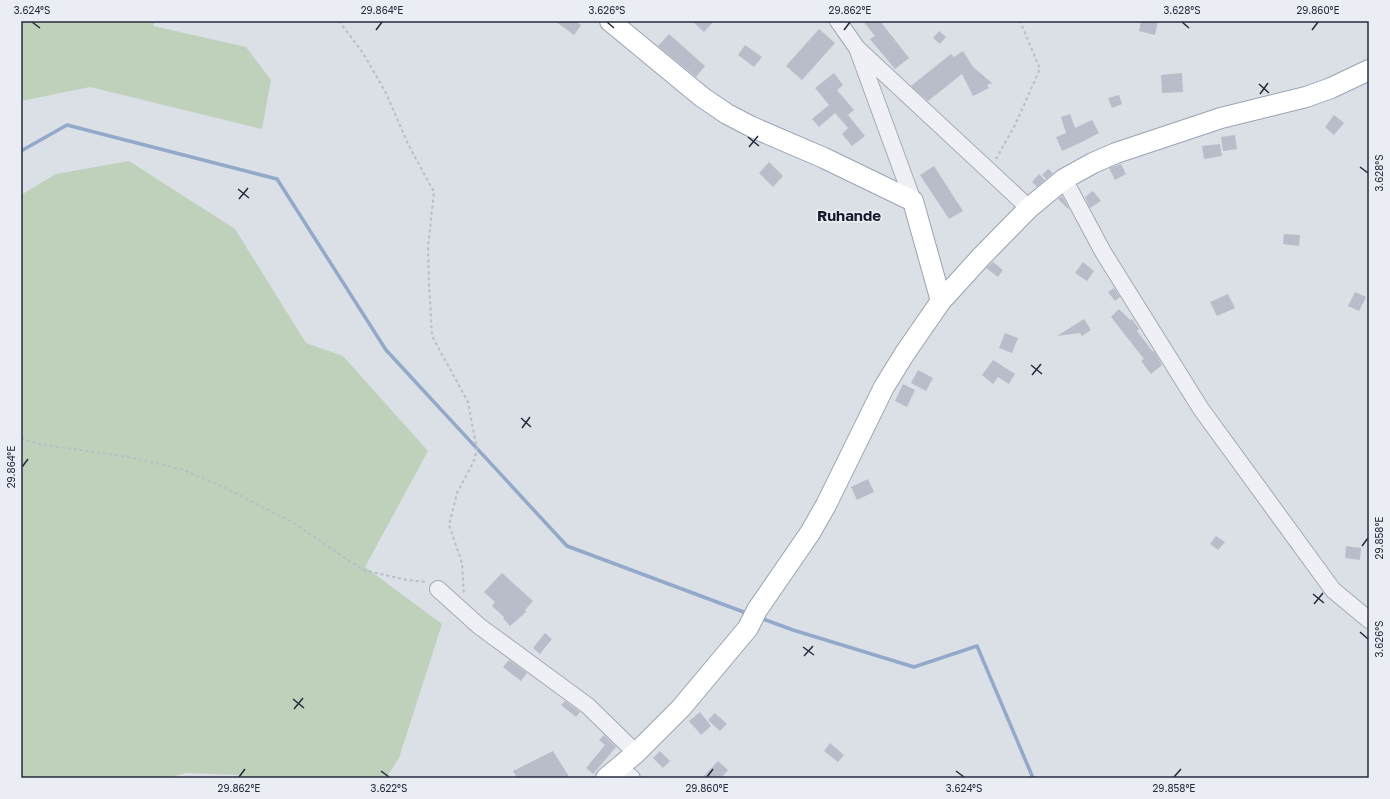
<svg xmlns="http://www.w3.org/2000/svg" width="1390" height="799" font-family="'Golos Text',sans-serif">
<rect width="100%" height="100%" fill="#dbdfe6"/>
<g fill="#bfd1bb">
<path d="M21,21H155L153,26L246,47L271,80L262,129L90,87L21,101Z"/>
<path d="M129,161L235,229L306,343L343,356L428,451L365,567L442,624L399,758L386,778H243L239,775L185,773L170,778H21V195L56,174Z"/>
</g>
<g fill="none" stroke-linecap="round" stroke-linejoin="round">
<g stroke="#93a9c9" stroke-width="3.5">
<path d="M21,151L67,125L277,179L386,350L567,546L749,614"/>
<path d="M760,618L793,630L914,667L977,646L1033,778"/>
</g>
</g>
<g fill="#b8bdc9">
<path d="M555,21H576L581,25L574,35Z"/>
<path d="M692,21H714L704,32Z"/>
<path d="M863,21H880L909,58L895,69L870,39L875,36Z"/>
<path d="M1141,21H1158L1155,35L1139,31Z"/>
<path d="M819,29L835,43L802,80L786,66Z"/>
<path d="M939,31L946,37L940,44L933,38Z"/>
<path d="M669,34L705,66L696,77L658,46Z"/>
<path d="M745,45L762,57L754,67L738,55Z"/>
<path d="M963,51L973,67L992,83L987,85L989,88L973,96L962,74L928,101L911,86L951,54L954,57Z"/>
<path d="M834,73L843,85L837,90L854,110L848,115L865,136L852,146L842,134L848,128L835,113L819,127L812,119L829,105L815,88Z"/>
<path d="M1182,73L1183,92L1162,93L1161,75Z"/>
<path d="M1119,95L1122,104L1112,108L1108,98Z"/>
<path d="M1070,114L1075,128L1092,120L1099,133L1082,142L1062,151L1056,137L1066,133L1061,117Z"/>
<path d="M1334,115L1344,123L1334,135L1325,127Z"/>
<path d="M1235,135L1237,149L1223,151L1221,137Z"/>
<path d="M1220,144L1222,156L1204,159L1202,146Z"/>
<path d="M769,162L783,176L773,187L759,173Z"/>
<path d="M1121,164L1126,174L1115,180L1109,168Z"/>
<path d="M934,166L963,211L949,219L920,175Z"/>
<path d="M1048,169L1053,173L1046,179L1042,175Z"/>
<path d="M1039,174L1045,180L1037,187L1032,182Z"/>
<path d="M1093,191L1101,201L1090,208L1085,197Z"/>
<path d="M1062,196L1069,208L1068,209L1058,199Z"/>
<path d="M1284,234L1300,235L1299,246L1283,244Z"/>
<path d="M993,262L1003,270L998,277L986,268Z"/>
<path d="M1083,262L1094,271L1087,281L1075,273Z"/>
<path d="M1114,288L1120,297L1115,301L1108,292Z"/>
<path d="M1355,292L1366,297L1359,311L1348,306Z"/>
<path d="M1228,294L1235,308L1217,316L1210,302Z"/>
<path d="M1119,309L1130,320L1132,319L1139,329L1137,331L1153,352L1154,351L1162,365L1151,374L1141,361L1144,359L1111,317Z"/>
<path d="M1084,319L1091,330L1082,336L1080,333L1057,336Z"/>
<path d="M1005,333L1018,338L1012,353L999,348Z"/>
<path d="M993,360L1015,374L1009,384L998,377L993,384L982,375Z"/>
<path d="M918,370L933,378L926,391L911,383Z"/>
<path d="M903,384L915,390L907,407L895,401Z"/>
<path d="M868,479L874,492L857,500L851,487Z"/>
<path d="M1216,536L1225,542L1218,550L1210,544Z"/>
<path d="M1346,546L1361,548L1360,560L1345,558Z"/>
<path d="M502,573L533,601L525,610L526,612L510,626L503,618L504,617L492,606L495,602L484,592Z"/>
<path d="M545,633L552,639L540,654L533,648Z"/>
<path d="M509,660L527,673L521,681L503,667Z"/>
<path d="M565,701L580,712L576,717L561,705Z"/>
<path d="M700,712L711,726L701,735L689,721Z"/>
<path d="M715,713L727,724L720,731L708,720Z"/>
<path d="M604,735L616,747L593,774L586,768L605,745L599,740Z"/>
<path d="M830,743L844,755L838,762L824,751Z"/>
<path d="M553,751L570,778H517L513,771Z"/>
<path d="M660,751L670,761L663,768L653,758Z"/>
<path d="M718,761L728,770L721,778H702Z"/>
</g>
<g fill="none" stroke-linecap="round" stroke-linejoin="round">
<defs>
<g id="minor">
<path d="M838,21L857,48L913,201"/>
<path d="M857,48L1029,208"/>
<path d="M1064,179L1103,252L1201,409L1333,590L1369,620"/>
<path d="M438,589L479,626L588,706L636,753"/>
<path d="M619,767L632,778"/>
</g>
<g id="major">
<path d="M610,21L702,97L727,114L752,127L824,158L913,201L941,301"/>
<path d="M606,778L636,753L681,708L748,628L757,610L810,533L826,505L884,387L905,353L941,301L981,257L1029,208L1064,179L1093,163L1116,153L1221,118L1306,97L1331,88L1369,70"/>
</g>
</defs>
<use href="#minor" stroke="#a4a9b3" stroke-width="18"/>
<use href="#major" stroke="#9aa2b3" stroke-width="22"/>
<g stroke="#b9bdc5" stroke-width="2" stroke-dasharray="3 3" stroke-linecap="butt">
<path d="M339,21L363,53L386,93L408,144L434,192L428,247L429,284L432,336L468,402L477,450L473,463L457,493L449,525L462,563L464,594"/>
<path d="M996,159L1015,125L1040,69L1020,21"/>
<path d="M21,438L38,444L129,457L181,469L223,487L292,522L363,570L407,580L426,582"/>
</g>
<use href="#minor" stroke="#eef0f5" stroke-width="16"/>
<use href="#major" stroke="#fff" stroke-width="20"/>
</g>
<path fill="none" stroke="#242b3d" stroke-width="1.5" d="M32,22L40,28M607,22L614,28M1182,22L1189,28M376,30L382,22M844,30L850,22M1312,30L1318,22M1259,84L1269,93M1260,94L1268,83M748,137L759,146M749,147L758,136M1360,167L1368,173M238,189L249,198M239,199L248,188M1031,365L1042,374M1032,375L1041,364M521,418L531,427M522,428L530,417M22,467L28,459M1362,546L1368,538M1313,594L1324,603M1314,604L1323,593M1360,632L1368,639M803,647L814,655M804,656L813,646M293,699L304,708M294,709L303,698M381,771L389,777M956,771L964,777M239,777L245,769M707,777L713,769M1174,777L1181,769"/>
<g text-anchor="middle" stroke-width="3" stroke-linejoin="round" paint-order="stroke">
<g font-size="15" font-weight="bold" fill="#171d2d" stroke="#eaeef4">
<text x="849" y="221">Ruhande</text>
</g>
</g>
<rect width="1390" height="799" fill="none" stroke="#eaeef4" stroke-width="44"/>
<rect x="22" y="22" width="1346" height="755" fill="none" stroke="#242b3d" stroke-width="1.5"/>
<g font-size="10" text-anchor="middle" fill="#242b3d">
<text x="32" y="14">3.624°S</text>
<text x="382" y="14">29.864°E</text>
<text x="607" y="14">3.626°S</text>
<text x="850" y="14">29.862°E</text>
<text x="1182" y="14">3.628°S</text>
<text x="1318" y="14">29.860°E</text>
<text transform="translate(1379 173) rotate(-90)" y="4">3.628°S</text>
<text transform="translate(11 467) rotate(-90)" y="4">29.864°E</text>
<text transform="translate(1379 538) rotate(-90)" y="4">29.858°E</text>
<text transform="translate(1379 639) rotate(-90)" y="4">3.626°S</text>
<text x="239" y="792">29.862°E</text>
<text x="389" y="792">3.622°S</text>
<text x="707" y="792">29.860°E</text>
<text x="964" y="792">3.624°S</text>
<text x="1174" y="792">29.858°E</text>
</g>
</svg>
